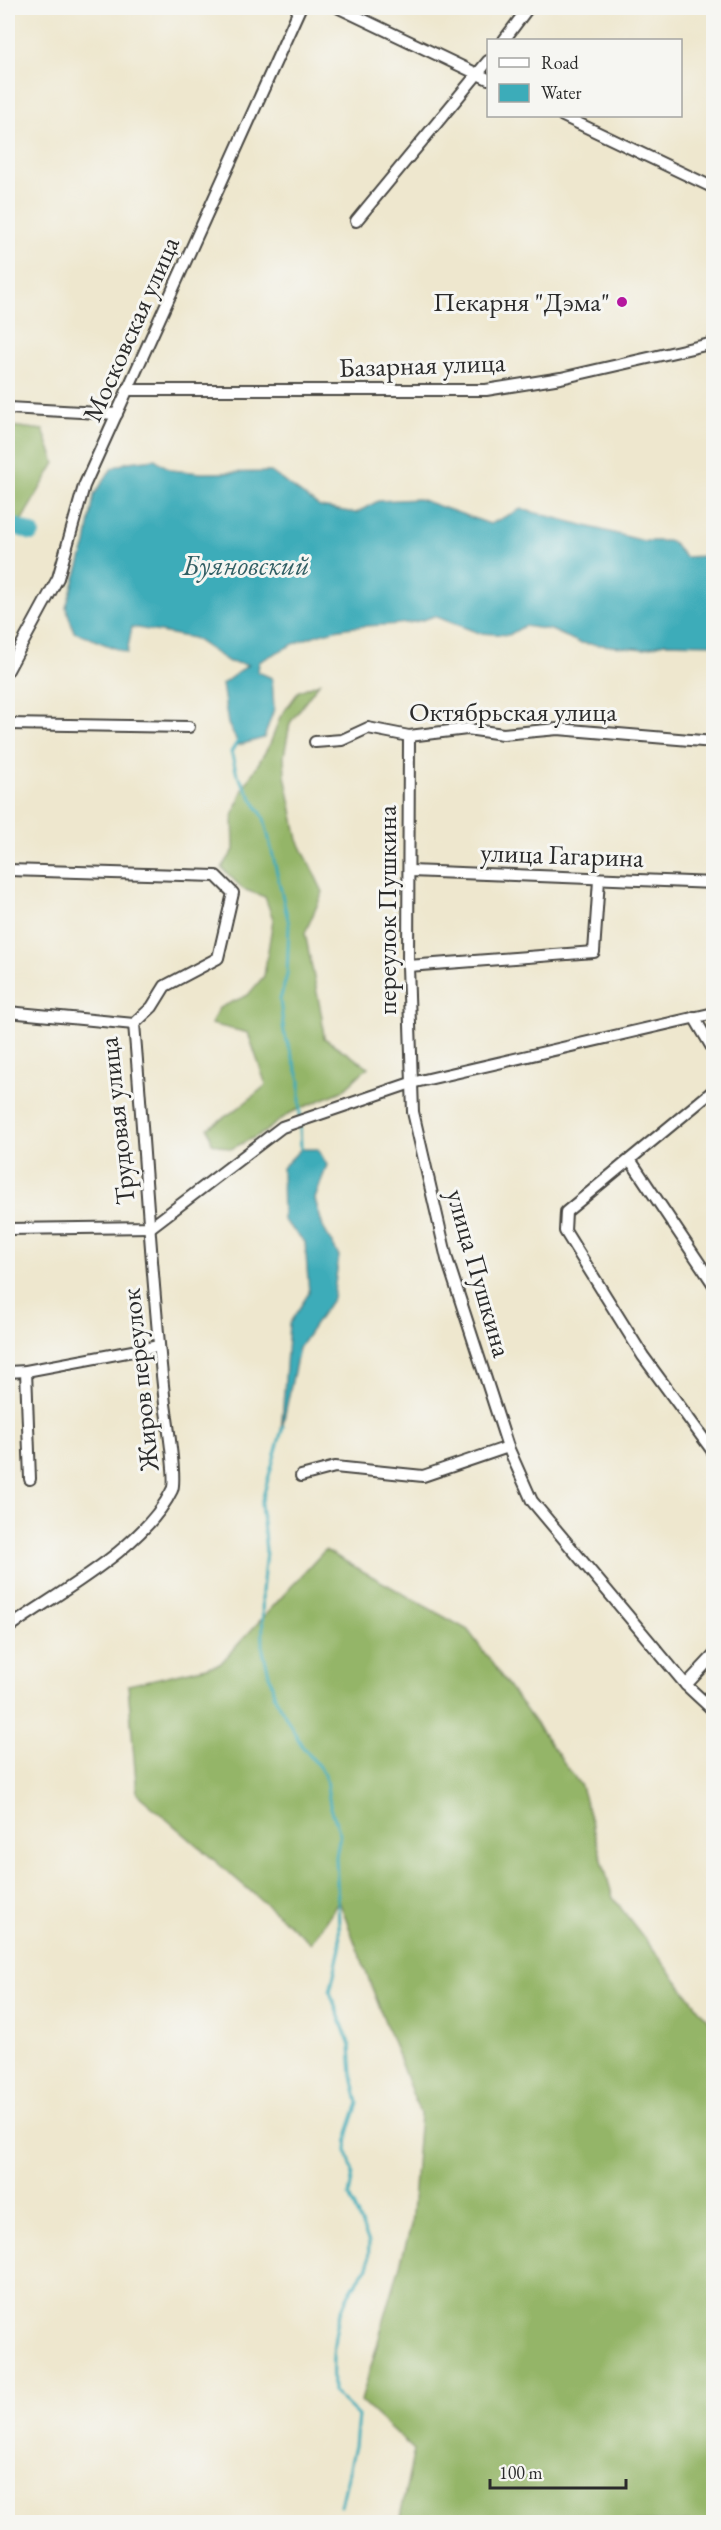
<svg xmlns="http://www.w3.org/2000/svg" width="721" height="2530" font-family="'EB Garamond',serif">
<rect width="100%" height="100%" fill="#f6f6f2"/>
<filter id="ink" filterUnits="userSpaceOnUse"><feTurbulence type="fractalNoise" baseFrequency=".0167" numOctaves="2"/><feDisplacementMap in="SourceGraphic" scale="12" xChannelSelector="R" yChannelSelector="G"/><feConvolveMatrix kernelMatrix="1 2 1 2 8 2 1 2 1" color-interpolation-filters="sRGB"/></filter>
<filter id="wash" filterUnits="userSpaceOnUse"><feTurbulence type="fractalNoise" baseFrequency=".008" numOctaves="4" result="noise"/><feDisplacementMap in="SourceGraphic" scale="24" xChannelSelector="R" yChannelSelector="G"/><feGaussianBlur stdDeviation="1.35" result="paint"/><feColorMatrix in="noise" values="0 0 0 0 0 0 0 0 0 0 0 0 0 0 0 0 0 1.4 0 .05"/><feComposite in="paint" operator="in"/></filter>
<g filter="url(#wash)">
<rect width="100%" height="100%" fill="#eee7ce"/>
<g fill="#94b568" stroke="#60704a" stroke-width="1.5">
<path d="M11,426L43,430L55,463L8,544V427Z"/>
<path d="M319,683L290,723L284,756L285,775L298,840L323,892L305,933L322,1017L324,1038L368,1067L342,1091L290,1113L263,1133L231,1149L212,1143L208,1128L240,1107L266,1085L248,1033L211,1024L219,1008L248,995L264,976L273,919L265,897L243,889L222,868L234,850L233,816L243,789L270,744L280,717L299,691Z"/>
<path d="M325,1550L468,1630L581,1786L613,1898L713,2027V2522H399L414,2450L361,2401L411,2226L420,2114L339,1901L311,1943L137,1794L128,1685L220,1664Z"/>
</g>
<g fill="#3cacb9" stroke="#346c72" stroke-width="1.5">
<path d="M155,459L171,470L201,473L271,472L320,507L356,513L378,501L419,499L490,524L521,509L644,541H671L685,557L706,556L713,546V644L664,643L644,649L580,643L551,630L524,626L509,635L479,633L434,616C406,628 376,623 346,628C313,633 288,646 259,662L258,672L272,678L274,709L264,738L239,745L228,724L222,684L248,665L229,662L193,638L132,627L127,653L74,632L66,607L86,544L94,495L112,468L128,462Z"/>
<path d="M301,1149H318L327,1165L315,1199L323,1227L339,1256L333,1298L299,1348L281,1433L289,1324L309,1293L305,1242L283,1220L282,1168Z"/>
</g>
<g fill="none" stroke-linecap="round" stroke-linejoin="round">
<g stroke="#3cacb9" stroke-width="3">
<path d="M239,739L231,752L237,774L264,818L289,924L287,975L280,1000L284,1032L300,1080V1117"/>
<path d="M300,1124L301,1149"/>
<path d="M283,1426L261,1504L266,1551L262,1592L263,1651L275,1697L302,1746L325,1774L330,1805L340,1834L336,1857L340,1948L330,1992L350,2046L352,2075L358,2103L348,2133L347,2151L353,2173L349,2196L369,2242L368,2267C334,2306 331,2343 333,2392L358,2416L355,2446L341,2506"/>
</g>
<path stroke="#3cacb9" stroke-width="16" d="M8,523L32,533"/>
</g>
</g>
<g filter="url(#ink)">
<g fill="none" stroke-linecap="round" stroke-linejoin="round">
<defs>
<g id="minor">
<path d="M339,8L488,79"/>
<path d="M504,40L528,8"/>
<path d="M563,116L714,188"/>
<path d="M356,221L488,61"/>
<path d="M128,390H486L561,378L714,343"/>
<path d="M8,408L117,414"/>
<path d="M8,670L58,578L84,486L300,8"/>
<path d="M8,724L189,727"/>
<path d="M409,736L408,966L413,1112L447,1259L508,1447L532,1501L686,1685L714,1711"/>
<path d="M315,742L342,740L368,728L409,736L467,729L503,734L558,729L714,742"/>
<path d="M8,870L216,876L233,893L218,958L165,986L152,1007L134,1024"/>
<path d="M410,871L714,883"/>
<path d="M408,966L594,952L599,880"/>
<path d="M8,1012L134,1024"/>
<path d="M694,1017L714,1051"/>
<path d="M714,1090L566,1212L565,1231L643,1356L714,1453"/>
<path d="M631,1161L714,1285"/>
<path d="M8,1229L151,1227L282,1127L411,1083L714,1013"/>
<path d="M26,1371L30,1479"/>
<path d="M8,1372L26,1371L159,1346"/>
<path d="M301,1476L335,1467L423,1476L508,1447"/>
<path d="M8,1628C59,1592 145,1547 172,1490C177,1481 167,1419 165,1404C151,1278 145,1151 134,1024"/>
<path d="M686,1685L714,1655"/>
</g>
</defs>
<use href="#minor" stroke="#484743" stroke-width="14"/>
<use href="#minor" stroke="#fff" stroke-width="10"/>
</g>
</g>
<circle fill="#b5179e" stroke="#f6f6f2" stroke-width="2" cx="622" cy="302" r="6"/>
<g text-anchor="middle" stroke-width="6" stroke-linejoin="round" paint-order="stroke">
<g font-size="27" fill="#2b2b2b" stroke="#f6f6f2" text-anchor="end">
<text x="610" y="311">Пекарня "Дэма"</text>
</g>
<g font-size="27" fill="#2b2b2b" stroke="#f6f6f2">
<text transform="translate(131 329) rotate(-66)" y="9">Московская улица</text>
<text transform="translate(422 365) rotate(-2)" y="9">Базарная улица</text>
<text x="513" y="721">Октябрьская улица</text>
<text transform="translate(562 855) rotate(2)" y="9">улица Гагарина</text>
<text transform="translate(387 910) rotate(-90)" y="9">переулок Пушкина</text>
<text transform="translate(117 1121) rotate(-96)" y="9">Трудовая улица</text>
<text transform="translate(479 1273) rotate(74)" y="9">улица Пушкина</text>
<text transform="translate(140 1380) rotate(-96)" y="9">Жиров переулок</text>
</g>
<g font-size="28" font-style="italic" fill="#325f64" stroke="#f6f6f2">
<text x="246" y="575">Буяновский</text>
</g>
</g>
<rect width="721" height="2530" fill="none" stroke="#f6f6f2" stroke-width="30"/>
<rect x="487" y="39" width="195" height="78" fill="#f6f6f2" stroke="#a5a5a2" stroke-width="1.5"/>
<rect x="499" y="58" width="30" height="9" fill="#ffffff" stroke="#a5a5a2" stroke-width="1.5"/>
<text x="541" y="69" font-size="18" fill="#2b2b2b">Road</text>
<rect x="499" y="84" width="30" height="18" fill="#3cacb9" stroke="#a5a5a2" stroke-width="1.5"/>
<text x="541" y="99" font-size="18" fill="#2b2b2b">Water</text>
<path d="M490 2479v9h136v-9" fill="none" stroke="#2b2b2b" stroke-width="3"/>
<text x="499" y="2479" font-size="18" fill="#2b2b2b" stroke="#f6f6f2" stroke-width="4.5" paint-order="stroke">100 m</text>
</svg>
